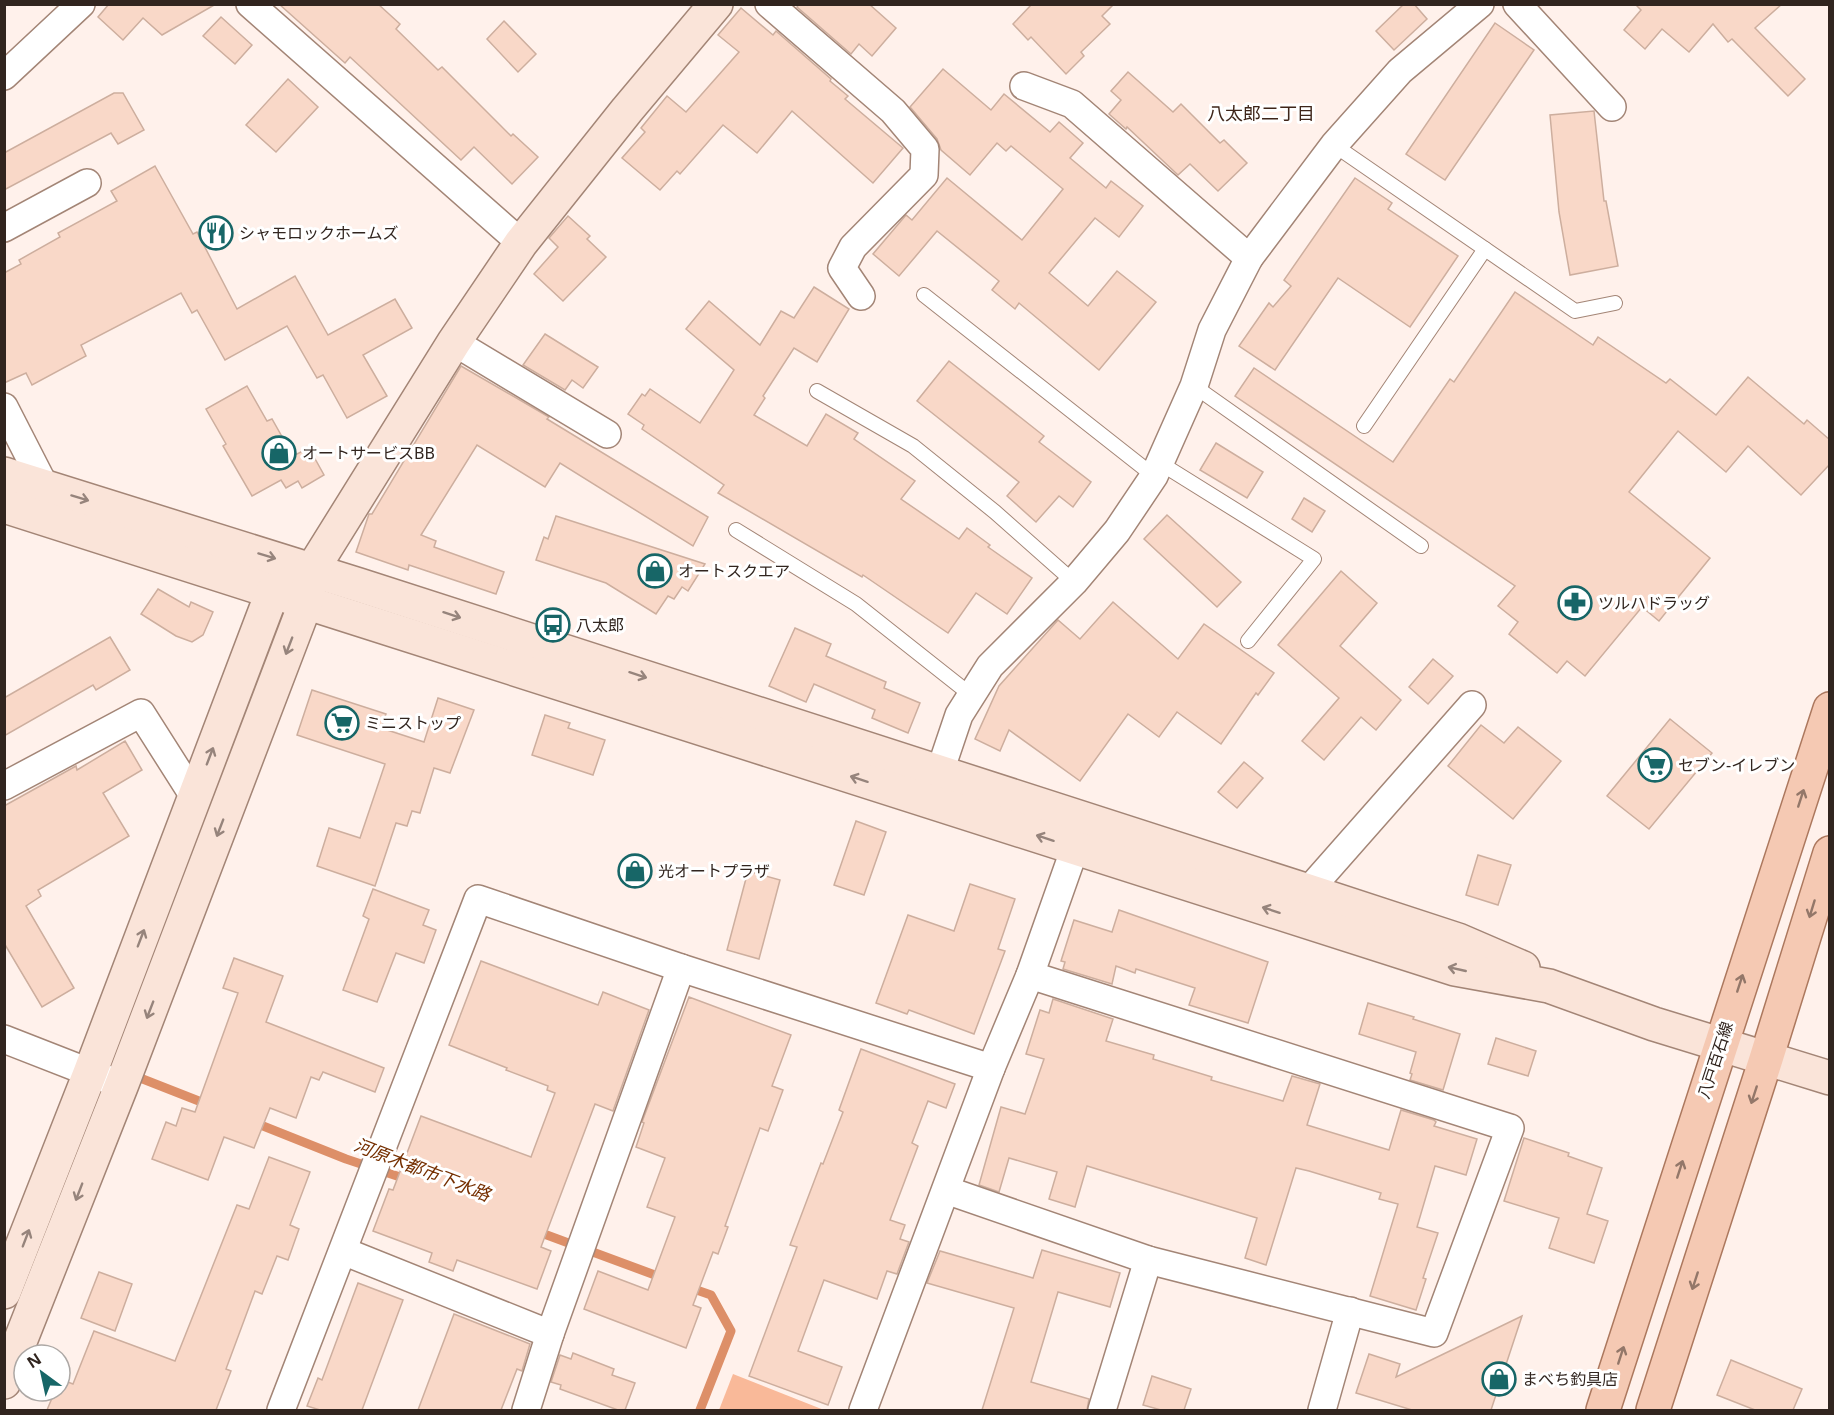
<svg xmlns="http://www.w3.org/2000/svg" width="1834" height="1415" font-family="'Noto Sans','Noto Sans JP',sans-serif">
<rect width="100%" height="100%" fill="#fff1eb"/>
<path fill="#f9b999" d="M733,1374L824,1410H719Z"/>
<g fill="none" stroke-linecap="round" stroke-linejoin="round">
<g stroke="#dd8f68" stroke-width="9">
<path d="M130,1074L209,1105"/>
<path d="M253,1122L346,1159L409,1180"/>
<path d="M536,1231L663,1278"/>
<path d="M688,1287L711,1295L731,1331L700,1410"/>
</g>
</g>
<g fill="#f9d8c8" stroke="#cdae9e" stroke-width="1.5">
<path d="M109,4H216L162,35L143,18L123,40L98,17Z"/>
<path d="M279,4H378L400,24L396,29L438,70L442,67L511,136L513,134L538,157L512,184L474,147L461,160L350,57L345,63Z"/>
<path d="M799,4H869L896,28L872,56L859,44L851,54L797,7Z"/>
<path d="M1032,4H1114L1102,16L1110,24L1081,52L1084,56L1066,74L1031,37L1028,40L1013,24Z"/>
<path d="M1404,4H1414L1427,19L1394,50L1376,31Z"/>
<path d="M1635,4H1782L1755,28L1805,79L1788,96L1732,39L1728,42L1713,24L1689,52L1662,29L1645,49L1624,30L1641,10Z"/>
<path d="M741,8L773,35L776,31L831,79L830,81L848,96L845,99L903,148L873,183L792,111L757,153L723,125L680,174L677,171L660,190L622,158L645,132L641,128L667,96L686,112L739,52L718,35Z"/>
<path d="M221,17L252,45L235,64L203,36Z"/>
<path d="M504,21L536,54L518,72L487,39Z"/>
<path d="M1495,23L1534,50L1445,180L1406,154Z"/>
<path d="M943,69L991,110L1004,94L1050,132L1059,122L1083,143L1070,158L1106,188L1111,181L1143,206L1119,237L1095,218L1049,273L1088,306L1117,271L1156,302L1099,370L1019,303L1015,309L992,290L999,281L937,231L899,276L873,254L906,215L912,220L947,178L1022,240L1063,189L1011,146L1006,151L997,143L970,175L941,150L937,139L910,107Z"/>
<path d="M1128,72L1173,112L1181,104L1220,143L1224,140L1247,163L1218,191L1190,164L1178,175L1127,127L1126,129L1109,114L1121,100L1111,91Z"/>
<path d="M288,79L318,107L276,152L246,125Z"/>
<path d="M114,93H123L144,130L118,144L111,133L4,190V153Z"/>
<path d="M1594,111L1604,201H1606L1618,266L1570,275L1559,212L1550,115Z"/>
<path d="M155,166L193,234L197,232L237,309L295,276L328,335L395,299L412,328L363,355L387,396L347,418L323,375L317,378L287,326L225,360L197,310L192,313L181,293L81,345L86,356L32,385L26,373L4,383V273L21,264L19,260L60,237L58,233L117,201L111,191Z"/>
<path d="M1355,178L1392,203L1388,209L1458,256L1410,327L1338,278L1275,370L1239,346L1269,303L1273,307L1291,286L1284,280Z"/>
<path d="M568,216L590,236L587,239L606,257L563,301L534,274L558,247L549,238Z"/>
<path d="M814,287L849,309L817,362L794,348L763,396L765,398L754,415L807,446L826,414L858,433L854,439L915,481L901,499L959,539L967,528L990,545L988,547L1032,578L1007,614L976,593L948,633L863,575L862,577L718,493L724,485L642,429L644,425L628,414L642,394L645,396L650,389L700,423L734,370L686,329L709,301L760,345L781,311L794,318Z"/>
<path d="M1515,292L1593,345L1598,337L1666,383L1670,379L1716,415L1748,377L1804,424L1807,420L1830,440V464L1801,495L1748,446L1726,472L1678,431L1629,492L1710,558L1659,621L1642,607L1585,676L1567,661L1557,673L1509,634L1518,622L1498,606L1515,586L1235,396L1254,368L1393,462L1450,379L1454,382Z"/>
<path d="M545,334L598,367L583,388L572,380L565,390L523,365Z"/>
<path d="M949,361L1044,436L1039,442L1091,482L1073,507L1059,496L1036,522L1007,496L1019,482L917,401Z"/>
<path d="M461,366L549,417L547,419L708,517L693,546L560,463L545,487L477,445L421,535L436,541L434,547L504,572L496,594L409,565L408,570L356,552L369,514H372Z"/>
<path d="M247,386L267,421L272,419L293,456L309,448L324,475L302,488L298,481L286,488L281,480L252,496L223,446L226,444L206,409Z"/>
<path d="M1216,443L1263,472L1247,498L1200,470Z"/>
<path d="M1304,498L1325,511L1312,532L1292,519Z"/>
<path d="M1167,515L1241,582L1217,607L1144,539Z"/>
<path d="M556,516L705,564L688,591L682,587L674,599L668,596L656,614L606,583L536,560L544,537L548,539Z"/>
<path d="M1341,571L1377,603L1340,646L1401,700L1376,730L1361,717L1324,760L1302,741L1339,698L1278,645Z"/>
<path d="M158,589L189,607L191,602L213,612L203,635L192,642L176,636L141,614Z"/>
<path d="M1113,602L1178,659L1204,624L1274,673L1258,695L1256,693L1221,744L1177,712L1159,737L1128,714L1080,781L1009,730L1000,751L975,739L999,686L1058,620L1080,639Z"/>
<path d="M795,628L831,644L826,656L886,682L884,688L920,703L908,733L872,718L875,710L814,684L806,702L769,686Z"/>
<path d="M110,637L130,670L96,690L93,685L4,736V698Z"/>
<path d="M1433,659L1453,676L1428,704L1409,687Z"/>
<path d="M312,690L386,714L381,728L424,742L438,698L474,710L450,773L434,768L420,813L412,811L407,826L396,823L375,886L317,866L329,828L360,838L385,764L297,735Z"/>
<path d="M545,715L570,723L568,728L605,740L593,775L532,755Z"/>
<path d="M1670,719L1712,753L1649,829L1607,796Z"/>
<path d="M1481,725L1504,743L1518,727L1561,761L1513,819L1448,766Z"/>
<path d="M125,741L142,770L103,793L129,836L38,890L41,896L26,906L74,988L42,1007L4,943V806L76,766L77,770Z"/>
<path d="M1244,762L1263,778L1237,808L1218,792Z"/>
<path d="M856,821L886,832L864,895L834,885Z"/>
<path d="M1478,855L1511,865L1498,905L1466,895Z"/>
<path d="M748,871L780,880L759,959L727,950Z"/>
<path d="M970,884L1015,899L998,949L1005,951L974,1034L909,1010L907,1014L876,1003L908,915L954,931Z"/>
<path d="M373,889L429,910L423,925L436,930L424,963L396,953L377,1002L343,990L369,919L363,916Z"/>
<path d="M1119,910L1268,962L1248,1023L1189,1005L1195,988L1136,969L1135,973L1116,966L1112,984L1063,969L1065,962L1061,961L1074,920L1112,932Z"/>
<path d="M234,958L283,976L266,1022L384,1068L375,1092L323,1072L319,1080L311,1077L296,1118L270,1108L254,1148L224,1137L208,1180L152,1159L166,1122L176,1126L182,1108L195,1112L238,993L223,988Z"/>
<path d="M481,961L598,1005L603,992L649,1010L613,1111L595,1104L541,1247L551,1251L537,1289L457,1260L453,1271L429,1262L432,1253L373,1231L389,1189L393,1190L421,1116L531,1157L555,1093L547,1090L548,1086L506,1070L507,1068L449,1045Z"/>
<path d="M689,997L791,1035L772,1086L783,1090L768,1131L760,1128L725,1226L728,1227L718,1254L713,1252L693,1305L701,1308L686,1348L584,1309L598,1271L648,1290L675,1217L647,1207L665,1158L636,1147L644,1123L642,1122Z"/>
<path d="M1053,999L1113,1019L1106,1041L1154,1055L1153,1059L1212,1077L1211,1080L1283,1101L1292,1076L1320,1084L1307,1125L1389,1150L1401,1110L1434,1120L1436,1122L1434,1126L1477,1139L1466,1175L1435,1166L1417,1227L1438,1233L1423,1278L1426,1279L1416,1310L1370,1296L1398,1204L1379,1199L1381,1193L1309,1171L1296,1168L1266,1265L1245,1258L1257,1218L1087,1166L1075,1207L1049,1199L1057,1172L1009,1158L999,1192L979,1185L1001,1107L1025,1114L1044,1059L1026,1054L1040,1010L1049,1013Z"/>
<path d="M1368,1003L1414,1017L1413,1019L1460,1034L1443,1090L1410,1080L1412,1074L1410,1073L1416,1052L1359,1034Z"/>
<path d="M1496,1038L1536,1051L1528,1076L1488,1064Z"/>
<path d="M861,1049L955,1084L946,1108L928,1101L912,1143L918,1146L890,1220L905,1225L900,1239L909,1242L897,1274L887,1271L877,1299L824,1280L798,1351L842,1367L828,1405L749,1376L797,1247L790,1245L821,1163L823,1164L843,1112L839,1110Z"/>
<path d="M1524,1138L1569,1153L1568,1156L1602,1168L1587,1214L1608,1221L1594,1263L1549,1248L1559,1218L1504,1201Z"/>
<path d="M269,1157L310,1172L290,1225L299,1229L288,1260L277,1256L262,1294L255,1291L226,1369L231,1371L216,1410H47L55,1391H60V1379L73,1384L94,1331L175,1361L237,1205L249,1209Z"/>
<path d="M1042,1250L1120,1273L1110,1307L1058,1292L1031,1382L1089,1399L1087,1410H982L1014,1308L927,1283L940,1251L1033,1278Z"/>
<path d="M99,1272L132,1284L115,1331L81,1318Z"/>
<path d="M358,1283L403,1300L362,1410H320L307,1406L318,1378L322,1380Z"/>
<path d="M454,1314L530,1344L522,1371L517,1369L501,1410H418Z"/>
<path d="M1522,1316L1491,1410H1412L1356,1393L1369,1354L1400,1364L1396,1377Z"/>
<path d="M573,1353L614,1369L612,1375L635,1383L625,1410H618L560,1389L561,1385L551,1382L560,1355L571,1359Z"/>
<path d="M1731,1360L1802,1389L1793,1410H1755L1717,1395Z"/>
<path d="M1152,1376L1191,1389L1184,1410H1161L1143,1405Z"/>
</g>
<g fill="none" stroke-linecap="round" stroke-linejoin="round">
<defs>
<g id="lane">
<path d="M1334,145L1575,311L1615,303"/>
<path d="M924,295L1154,476"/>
<path d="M1194,386L1421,546"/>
<path d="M817,391L913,446L995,512L1074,582"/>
<path d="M1364,426L1485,249"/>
<path d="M1160,463L1314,559L1248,641"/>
<path d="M736,530L856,604L971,695"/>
</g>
<g id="street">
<path d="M250,4L521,243"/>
<path d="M769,4L893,111L925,149L924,175L853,247L842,268L861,296"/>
<path d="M1517,4L1612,107"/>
<path d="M4,76L81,4"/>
<path d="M1024,86L1072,104L1249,258"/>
<path d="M4,228L87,183"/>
<path d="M454,342L607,434"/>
<path d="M4,407L45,487"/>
<path d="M4,786L141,713L195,798"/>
<path d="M933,792L959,715L990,666L1074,582L1117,531L1154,476L1194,386L1212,330L1249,258L1334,145L1400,71L1480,4"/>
<path d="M1308,891L1472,705"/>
<path d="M4,1039L109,1080"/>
<path d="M946,1190L1148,1260L1434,1333L1510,1128L1030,975"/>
<path d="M343,1251L550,1334"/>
<path d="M281,1410L478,899L681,968L991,1068"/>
<path d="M526,1410L550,1334L681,968"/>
<path d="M863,1410L991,1068L1030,975L1082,828"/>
<path d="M1102,1410L1148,1260"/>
<path d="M1322,1410L1350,1311"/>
</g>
<g id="secondary">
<path d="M4,474L359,585L1308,891L1458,940L1523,968"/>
<path d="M4,506L1455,969L1549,986L1654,1024L1830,1078"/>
<path d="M4,1292L90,1073L272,593L290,583"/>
<path d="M4,1382L122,1084L306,602L312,570L454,342L521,243L627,110L716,4"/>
</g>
<g id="primary">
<path d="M1603,1410L1830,709"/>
<path d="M1653,1410L1766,1059L1830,853"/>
</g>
</defs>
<use href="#lane" stroke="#a38576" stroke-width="16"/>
<use href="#street" stroke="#a38576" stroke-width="30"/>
<use href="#secondary" stroke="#a38576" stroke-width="36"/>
<use href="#primary" stroke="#ac785e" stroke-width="36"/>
<use href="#lane" stroke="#fff" stroke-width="14"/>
<use href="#street" stroke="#fff" stroke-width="27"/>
<use href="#secondary" stroke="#fae4d9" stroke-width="33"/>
<use href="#primary" stroke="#f5c9b3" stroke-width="33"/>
</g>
<defs><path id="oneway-shaft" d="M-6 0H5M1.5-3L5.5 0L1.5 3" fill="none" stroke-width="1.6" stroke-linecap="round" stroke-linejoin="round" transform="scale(1.5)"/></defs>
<g stroke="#96847c">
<use href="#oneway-shaft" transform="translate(80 498) rotate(17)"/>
<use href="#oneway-shaft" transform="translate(267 556) rotate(17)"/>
<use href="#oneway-shaft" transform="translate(452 615) rotate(18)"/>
<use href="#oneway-shaft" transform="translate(289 646) rotate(111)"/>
<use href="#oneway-shaft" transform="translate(638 675) rotate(18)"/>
<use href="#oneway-shaft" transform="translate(210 756) rotate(-69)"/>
<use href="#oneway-shaft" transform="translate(859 779) rotate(-162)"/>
<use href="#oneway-shaft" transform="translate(220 828) rotate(111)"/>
<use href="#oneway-shaft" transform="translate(1045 838) rotate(-162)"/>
<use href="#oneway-shaft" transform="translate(1271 910) rotate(-162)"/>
<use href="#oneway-shaft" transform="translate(141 938) rotate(-69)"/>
<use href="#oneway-shaft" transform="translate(1457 969) rotate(-167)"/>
<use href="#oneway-shaft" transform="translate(150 1010) rotate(111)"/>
<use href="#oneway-shaft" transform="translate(79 1192) rotate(111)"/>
<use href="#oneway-shaft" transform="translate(26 1238) rotate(-69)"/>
</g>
<g stroke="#937769">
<use href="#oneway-shaft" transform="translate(1801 798) rotate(-72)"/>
<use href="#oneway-shaft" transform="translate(1812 909) rotate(107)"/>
<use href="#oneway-shaft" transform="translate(1740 983) rotate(-72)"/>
<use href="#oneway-shaft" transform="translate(1754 1095) rotate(108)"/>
<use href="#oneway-shaft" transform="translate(1680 1169) rotate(-72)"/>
<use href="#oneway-shaft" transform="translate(1695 1281) rotate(108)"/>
<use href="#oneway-shaft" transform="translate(1621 1355) rotate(-72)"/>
</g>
<defs>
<symbol id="restaurant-ring" viewBox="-11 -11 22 22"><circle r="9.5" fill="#fff" stroke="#176667" stroke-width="1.5"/><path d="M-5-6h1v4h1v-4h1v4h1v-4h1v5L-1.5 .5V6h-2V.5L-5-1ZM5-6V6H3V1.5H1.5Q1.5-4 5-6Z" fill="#176667"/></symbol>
<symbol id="shop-ring" viewBox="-11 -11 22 22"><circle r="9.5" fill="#fff" stroke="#176667" stroke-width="1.5"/><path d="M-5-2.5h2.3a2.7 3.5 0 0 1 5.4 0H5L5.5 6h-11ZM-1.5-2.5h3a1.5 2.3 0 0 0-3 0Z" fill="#176667"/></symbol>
<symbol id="pharmacy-ring" viewBox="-11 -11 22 22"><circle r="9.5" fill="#fff" stroke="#176667" stroke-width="1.5"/><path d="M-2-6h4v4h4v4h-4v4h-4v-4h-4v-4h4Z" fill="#176667"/></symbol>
<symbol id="bus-ring" viewBox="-11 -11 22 22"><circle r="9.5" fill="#fff" stroke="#176667" stroke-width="1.5"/><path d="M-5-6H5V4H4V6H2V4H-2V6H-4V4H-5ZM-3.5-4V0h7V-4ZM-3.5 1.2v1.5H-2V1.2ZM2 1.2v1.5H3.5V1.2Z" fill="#176667"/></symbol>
<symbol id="supermarket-ring" viewBox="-11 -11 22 22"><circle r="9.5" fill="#fff" stroke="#176667" stroke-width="1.5"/><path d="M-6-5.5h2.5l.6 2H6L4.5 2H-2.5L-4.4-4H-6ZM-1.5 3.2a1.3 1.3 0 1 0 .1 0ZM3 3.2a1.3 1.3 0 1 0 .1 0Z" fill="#176667"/></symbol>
</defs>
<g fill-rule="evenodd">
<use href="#restaurant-ring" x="197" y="214" width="38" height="38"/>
<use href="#shop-ring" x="260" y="434" width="38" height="38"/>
<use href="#shop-ring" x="636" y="552" width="38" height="38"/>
<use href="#pharmacy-ring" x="1556" y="584" width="38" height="38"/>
<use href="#bus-ring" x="534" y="606" width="38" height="38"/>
<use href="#supermarket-ring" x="323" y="704" width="38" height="38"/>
<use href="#supermarket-ring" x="1636" y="746" width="38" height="38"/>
<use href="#shop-ring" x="616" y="852" width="38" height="38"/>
<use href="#shop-ring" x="1480" y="1360" width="38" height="38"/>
</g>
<g text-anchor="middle" stroke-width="6" stroke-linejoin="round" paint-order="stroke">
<g font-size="16" fill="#31251f" stroke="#fff" text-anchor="start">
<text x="239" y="239">シャモロックホームズ</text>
<text x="302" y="459">オートサービスBB</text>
<text x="678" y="577">オートスクエア</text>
<text x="1598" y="609">ツルハドラッグ</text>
<text x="576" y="631">八太郎</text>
<text x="365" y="729">ミニストップ</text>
<text x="1678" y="771">セブン-イレブン</text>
<text x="658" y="877">光オートプラザ</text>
<text x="1522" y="1385">まべち釣具店</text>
</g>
<g font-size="16" fill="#31251f" stroke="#fff">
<text transform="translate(1715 1060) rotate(-72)" y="6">八戸百石線</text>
</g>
<g font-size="18" fill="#3e2519" stroke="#fff">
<text x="1261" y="120">八太郎二丁目</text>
</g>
<g font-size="18" font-style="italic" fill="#752f00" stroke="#fff">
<text transform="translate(422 1170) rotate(21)" y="6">河原木都市下水路</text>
</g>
</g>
<rect width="1834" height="1415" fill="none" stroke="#31251f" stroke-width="12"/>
<g transform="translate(42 1373) rotate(327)"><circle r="28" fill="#ffffff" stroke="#ada8a5" stroke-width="1.5"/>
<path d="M0-4.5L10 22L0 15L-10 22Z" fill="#176667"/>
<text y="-9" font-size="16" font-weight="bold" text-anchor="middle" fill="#31251f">N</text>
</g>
</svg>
